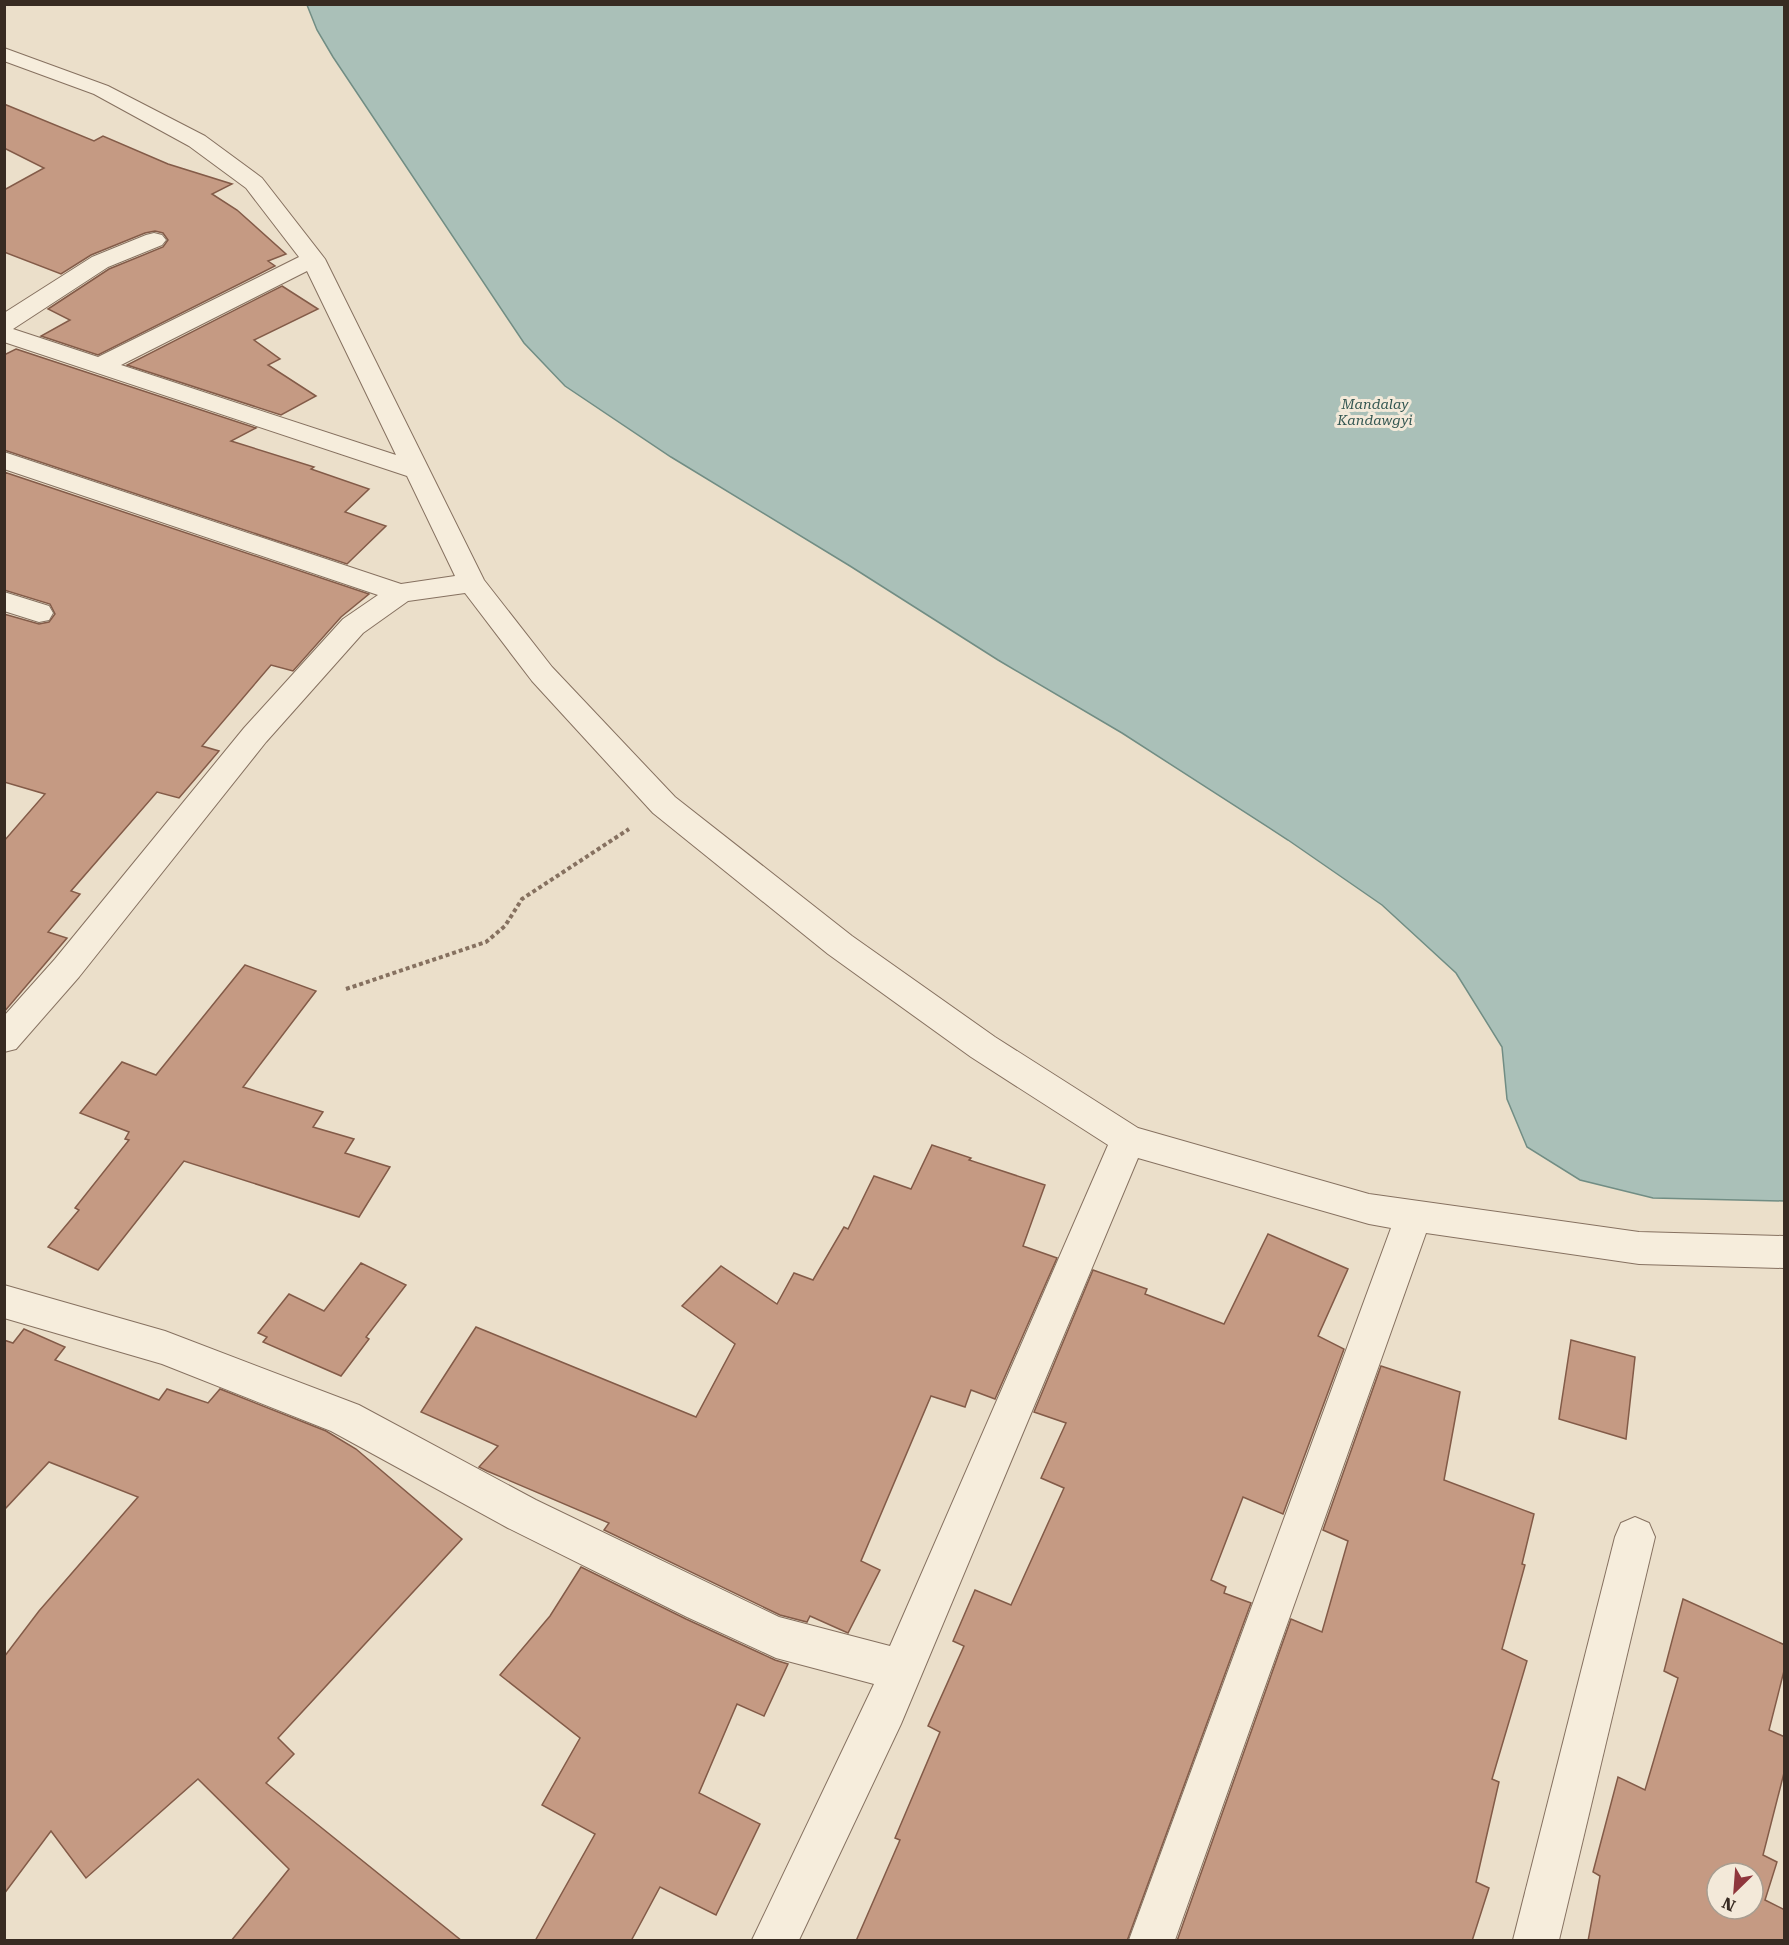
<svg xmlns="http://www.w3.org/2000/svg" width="1789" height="1945" font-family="'Roboto Serif',serif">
<rect width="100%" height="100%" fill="#ebdfca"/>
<path fill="#aac0b8" stroke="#718d84" stroke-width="1.5" d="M307,5H1784V1201L1653,1198L1580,1180L1527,1147L1507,1099L1502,1047L1456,973L1382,905L1288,840L1122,733L998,660L850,566L671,457L565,386L524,343L333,57L317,30Z"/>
<g fill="#c59a83" stroke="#835b48" stroke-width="1.5" fill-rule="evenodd">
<path d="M4,104L94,141L103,136L168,164L232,184L212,194L237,210L286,254L268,261L275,266L98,355L41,336L70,320L48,309L109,269L163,247L168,240L163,233L155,231L145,233L91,255L61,274L4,252V190L44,168L4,148Z"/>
<path d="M282,286L318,309L254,340L280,359L268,365L316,396L281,415L127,365Z"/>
<path d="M16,349L256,428L231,441L314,467L311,469L369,489L345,512L386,526L347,564L4,450V355Z"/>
<path d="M4,472L369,594L341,617L293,671L271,665L202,746L219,751L179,798L157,792L71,891L80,894L48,932L67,938L4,1012V841L45,794L4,782V614L39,624L49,622L55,614L50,604L4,590Z"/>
<path d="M245,965L316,991L243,1087L323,1112L313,1127L354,1139L345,1153L390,1167L359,1217L184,1161L98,1270L48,1247L79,1210L75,1208L129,1140L125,1139L129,1132L80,1113L122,1062L156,1075Z"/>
<path d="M932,1145L971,1158L969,1160L1045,1185L1023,1246L1057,1258L995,1399L971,1390L965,1407L931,1396L861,1561L880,1570L848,1633L810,1616L807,1622L780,1615L604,1530L609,1523L487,1471L479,1467L498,1446L421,1412L476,1327L696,1417L735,1344L682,1306L721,1266L777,1304L794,1273L813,1280L844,1227L848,1229L874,1176L911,1189Z"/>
<path d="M1268,1234L1348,1269L1318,1336L1344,1349L1283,1514L1243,1497L1211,1580L1226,1587L1224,1593L1251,1603L1127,1941H856L900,1840L895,1838L940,1732L928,1726L964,1646L953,1641L975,1590L1011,1605L1064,1488L1041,1478L1066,1423L1034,1412L1093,1270L1147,1289L1145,1294L1224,1324Z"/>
<path d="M361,1263L406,1285L366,1337L369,1339L341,1376L263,1342L267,1337L258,1333L289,1294L324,1311Z"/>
<path d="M24,1329L65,1347L55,1360L159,1400L167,1389L208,1403L220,1389L326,1431L356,1449L462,1539L278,1738L294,1754L266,1783L462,1941H231L289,1869L198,1779L86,1878L51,1831L4,1894V1657L39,1611L138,1497L49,1462L4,1510V1340L13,1343Z"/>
<path d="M1571,1340L1635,1357L1626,1439L1559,1419Z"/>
<path d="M1381,1366L1460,1392L1444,1480L1534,1514L1522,1564L1525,1565L1502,1649L1527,1661L1492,1779L1499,1782L1476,1882L1489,1888L1472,1941H1177L1291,1619L1322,1632L1348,1541L1323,1530Z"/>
<path d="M581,1567L686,1619L775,1660L788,1664L764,1716L737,1704L699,1793L760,1824L716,1915L660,1887L631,1941H535L595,1834L542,1805L580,1738L500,1675L550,1616Z"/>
<path d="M1683,1599L1785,1645V1667L1769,1730L1785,1737V1769L1763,1855L1777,1862L1765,1900L1785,1910V1941H1588L1600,1876L1593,1872L1618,1777L1645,1790L1678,1678L1664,1671ZM1717,1873H1753V1909H1717Z"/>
</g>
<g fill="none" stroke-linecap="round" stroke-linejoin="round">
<defs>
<g id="minor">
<path d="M4,48L108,86L205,136L262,178L325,259L484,580L552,667L675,797L852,936L995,1037L1138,1128L1369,1194L1639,1232L1784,1236V1268L1639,1264L1426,1233L1175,1940H1129L1391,1228L1369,1224L1138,1158L901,1724L799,1940H752L874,1684L776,1658L687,1617L508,1528L331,1431L162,1364L4,1318V1285L165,1331L359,1405L536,1500L779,1617L890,1646L1108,1145L971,1057L828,954L653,813L532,681L465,593L408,601L363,633L266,742L79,977L16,1049L4,1052V1016L55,959L244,728L343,619L378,595L4,469V452L401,584L455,576L407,476L4,342V313L92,257L146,235L154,233L162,235L166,240L162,245L108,267L13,329L98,357L299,257L246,188L189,146L94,94L4,61ZM307,271L396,455L121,365Z"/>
<path d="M4,592L49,606L53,613L49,620L39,622L4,611Z"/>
<path d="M1635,1517L1649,1523L1655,1537L1559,1940H1513L1615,1537L1621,1523Z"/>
</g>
</defs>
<use href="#minor" stroke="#867160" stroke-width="2"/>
<path stroke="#867160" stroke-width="4" stroke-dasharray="4 3" stroke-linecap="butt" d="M346,989L486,942L505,926L522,899L629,829"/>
<use href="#minor" fill="#f6eddc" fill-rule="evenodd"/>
</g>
<g text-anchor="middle" stroke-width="6" stroke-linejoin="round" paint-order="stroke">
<g font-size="14" font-style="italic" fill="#335651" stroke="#f3e9d9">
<text x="1375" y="409">Mandalay<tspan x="1375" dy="16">Kandawgyi</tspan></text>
</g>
</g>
<rect width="1789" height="1945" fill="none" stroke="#382b22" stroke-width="12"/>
<g transform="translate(1735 1891) rotate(205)"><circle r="28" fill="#f3e9d9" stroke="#a89d90" stroke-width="1.5"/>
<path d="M0-4.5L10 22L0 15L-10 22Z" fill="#8f363c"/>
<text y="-9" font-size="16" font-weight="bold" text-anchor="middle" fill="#382b22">N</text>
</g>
</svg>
